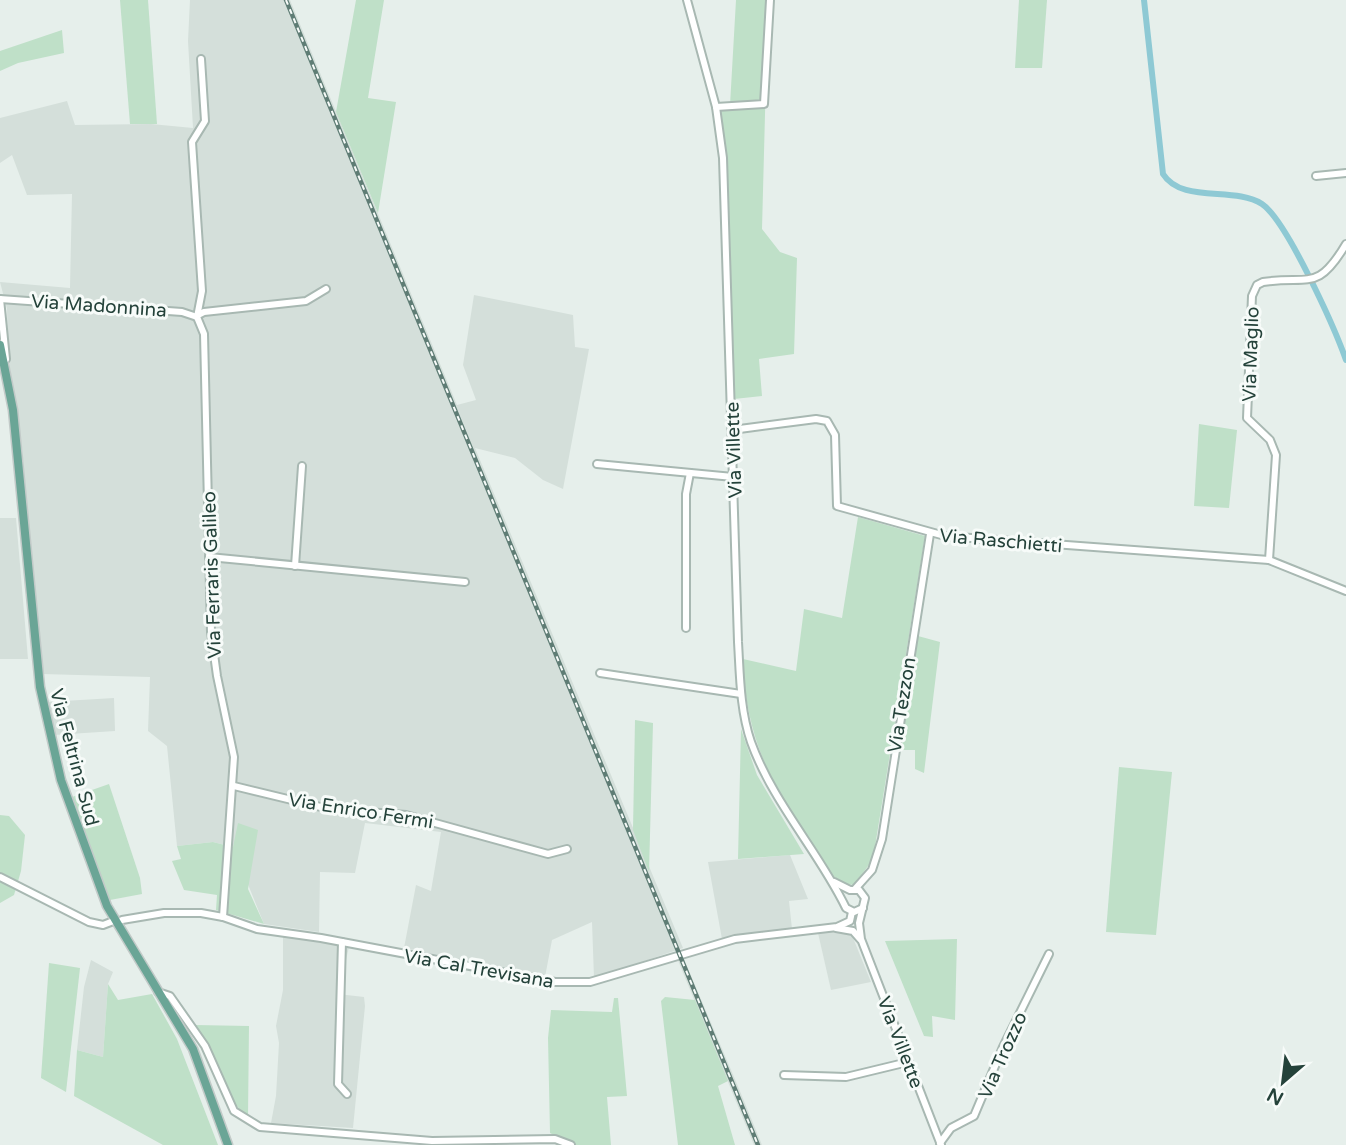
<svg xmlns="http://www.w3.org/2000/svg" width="1346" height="1145" font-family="'Varela Round',sans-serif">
<rect width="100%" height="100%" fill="#e6efeb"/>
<g fill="#d4dfda">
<path d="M190,0H290L457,405L476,400L463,365L474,295L573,315L575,347L589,349L563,489L543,480L515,458L475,448L683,948L594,978L592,922L552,940L545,977L404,948L416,885L431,891L441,832L365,823L355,873L320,872L319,932L264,924L233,847L213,842L177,846L167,746L148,731L150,677L42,674L22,447L8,355L7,309L0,282L70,288L72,194L27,195L12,155L0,163V118L67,101L75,125L151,124L193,128L188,41Z"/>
<path d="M0,518H16L28,659H0Z"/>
<path d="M114,698L115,731L54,735L47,702Z"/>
<path d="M790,855L808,899L789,901L792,929L722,939L708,862Z"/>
<path d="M849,928L871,982L831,990L818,933Z"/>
<path d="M283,935L349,947L338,994L364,997L365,1006L353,1128L271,1123L276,1096L279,1043L276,1026L283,990Z"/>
<path d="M683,957L737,1084L762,1145H754L677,958Z"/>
<path d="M91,960L113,972L108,984L103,1057L77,1050L84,987Z"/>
</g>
<g fill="#bfe0c8">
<path d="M120,0H148L157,124H130Z"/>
<path d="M356,0H384L368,98L396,102L378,213L336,112Z"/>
<path d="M736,0H768L762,229L780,252L797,258L794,354L759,359L762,396L734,399L725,156L717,104L730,105Z"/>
<path d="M1019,0H1047L1042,68H1015Z"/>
<path d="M62,30L64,53L18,63L0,71V51Z"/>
<path d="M1199,424L1237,430L1229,508L1194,506Z"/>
<path d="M858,517L925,536L874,853L871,862L854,885L845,884L834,877C783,806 745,749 743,659L796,671L804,609L842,618Z"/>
<path d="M918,636L940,642L924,773L915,769V750H900Z"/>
<path d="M635,720L653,723L649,872L633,830Z"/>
<path d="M741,729L757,775L804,854L738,859Z"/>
<path d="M1119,767L1172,772L1156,935L1106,932Z"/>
<path d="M109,784L140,878L142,894L110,900L72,797Z"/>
<path d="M0,815L9,816L25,835L21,871L14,895L0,903Z"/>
<path d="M238,823L258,830L248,889L264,924L216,910L217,895L184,890L172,861L181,859L177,846L213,842L233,847Z"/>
<path d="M957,939L955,1020L932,1016L933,1037L924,1036L885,941Z"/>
<path d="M49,963L80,968L66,1092L41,1078Z"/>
<path d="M108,984L118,1000L152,994L177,1039L218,1145H163L74,1096L77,1050L103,1057Z"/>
<path d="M665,997L695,1000L728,1081L718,1086L735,1145H678L661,1001Z"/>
<path d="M614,998H618L627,1096L607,1097L611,1145H574L550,1133L548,1038L551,1010L612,1012Z"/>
<path d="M195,1025L249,1026L248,1116C225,1103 214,1051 195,1025Z"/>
</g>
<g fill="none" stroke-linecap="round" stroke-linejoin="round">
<path stroke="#8ec9d4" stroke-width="6" d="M1144,0L1163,174C1182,204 1234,186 1262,204C1287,221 1335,329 1346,360"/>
<defs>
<g id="minor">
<path d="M687,0L716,107L723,158L738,642C740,675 740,710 751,742C773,803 819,852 846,908L854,912L863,908"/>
<path d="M201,59L205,121L192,142L202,291L197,317L204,334L211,632L217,676L234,757L223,917"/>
<path d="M716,107L764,104L770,0"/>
<path d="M1316,176L1346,173"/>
<path d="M0,299L182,312L197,317"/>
<path d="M0,299L6,359"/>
<path d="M198,315L204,312L306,301L326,289"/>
<path d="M732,430L816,419L827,421L835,435L837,506L945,536L1269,560L1346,591"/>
<path d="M597,464L733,477"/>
<path d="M209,557L465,582"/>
<path d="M1269,560L1276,455L1270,440L1247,418L1252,296L1257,285L1263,282C1309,275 1317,293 1346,244"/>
<path d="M295,566L302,466"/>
<path d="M686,628V494L690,473"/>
<path d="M600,673L741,694"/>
<path d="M234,786L329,809L406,815L548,854L567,849"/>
<path d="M0,877L89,922L103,925L116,920"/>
<path d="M834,882L850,890H859L865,898L859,923L861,939L941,1145"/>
<path d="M855,889L872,870L882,839L930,534"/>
<path d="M122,920L164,913H201L223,917L257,929L321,938L555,982H590L735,939L837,927L850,921L852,912"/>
<path d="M836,928L853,931L860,939"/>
<path d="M342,942L338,1084L347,1094"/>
<path d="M158,992L170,996L205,1046L234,1111L260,1127L432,1141L555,1139L571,1145"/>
<path d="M784,1075L846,1077L908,1062"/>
<path d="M940,1143L951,1128L974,1116L1003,1047L1049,954"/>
</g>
<path id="major" d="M0,345L13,410L40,687L61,780L107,906L193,1049L228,1145"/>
</defs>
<use href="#minor" stroke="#a8b8b2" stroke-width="10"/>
<use href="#major" stroke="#c2cac8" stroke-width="11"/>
<use href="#minor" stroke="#fff" stroke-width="6"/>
<use href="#major" stroke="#6aa596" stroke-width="8"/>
<defs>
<path id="rail" d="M286,0L758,1145"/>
</defs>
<use href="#rail" stroke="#5f7d75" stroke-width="4.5"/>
<use href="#rail" stroke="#f7fbf9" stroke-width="2" stroke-dasharray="5" stroke-linecap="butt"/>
</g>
<g text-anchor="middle" stroke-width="6" stroke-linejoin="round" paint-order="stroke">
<g font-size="19" fill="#24423a" stroke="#f7fbf9">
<text transform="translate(99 305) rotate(4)" y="7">Via Madonnina</text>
<text transform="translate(1250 354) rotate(-88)" y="7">Via Maglio</text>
<text transform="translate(733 450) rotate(-92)" y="7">Via Villette</text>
<text transform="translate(1001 540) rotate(5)" y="7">Via Raschietti</text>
<text transform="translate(211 575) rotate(-92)" y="7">Via Ferraris Galileo</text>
<text transform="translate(901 705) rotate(-81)" y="7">Via Tezzon</text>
<text transform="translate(75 757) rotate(75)" y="7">Via Feltrina Sud</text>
<text transform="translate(361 810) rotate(9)" y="7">Via Enrico Fermi</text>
<text transform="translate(479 968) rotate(10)" y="7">Via Cal Trevisana</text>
<text transform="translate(901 1042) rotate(69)" y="7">Via Villette</text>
<text transform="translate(1002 1055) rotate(-66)" y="7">Via Trozzo</text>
</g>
</g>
<g transform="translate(1283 1082) rotate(208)" stroke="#f7fbf9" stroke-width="5" paint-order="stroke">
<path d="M0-5L12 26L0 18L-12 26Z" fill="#24423a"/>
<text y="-10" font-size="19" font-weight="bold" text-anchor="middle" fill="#24423a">N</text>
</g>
</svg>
